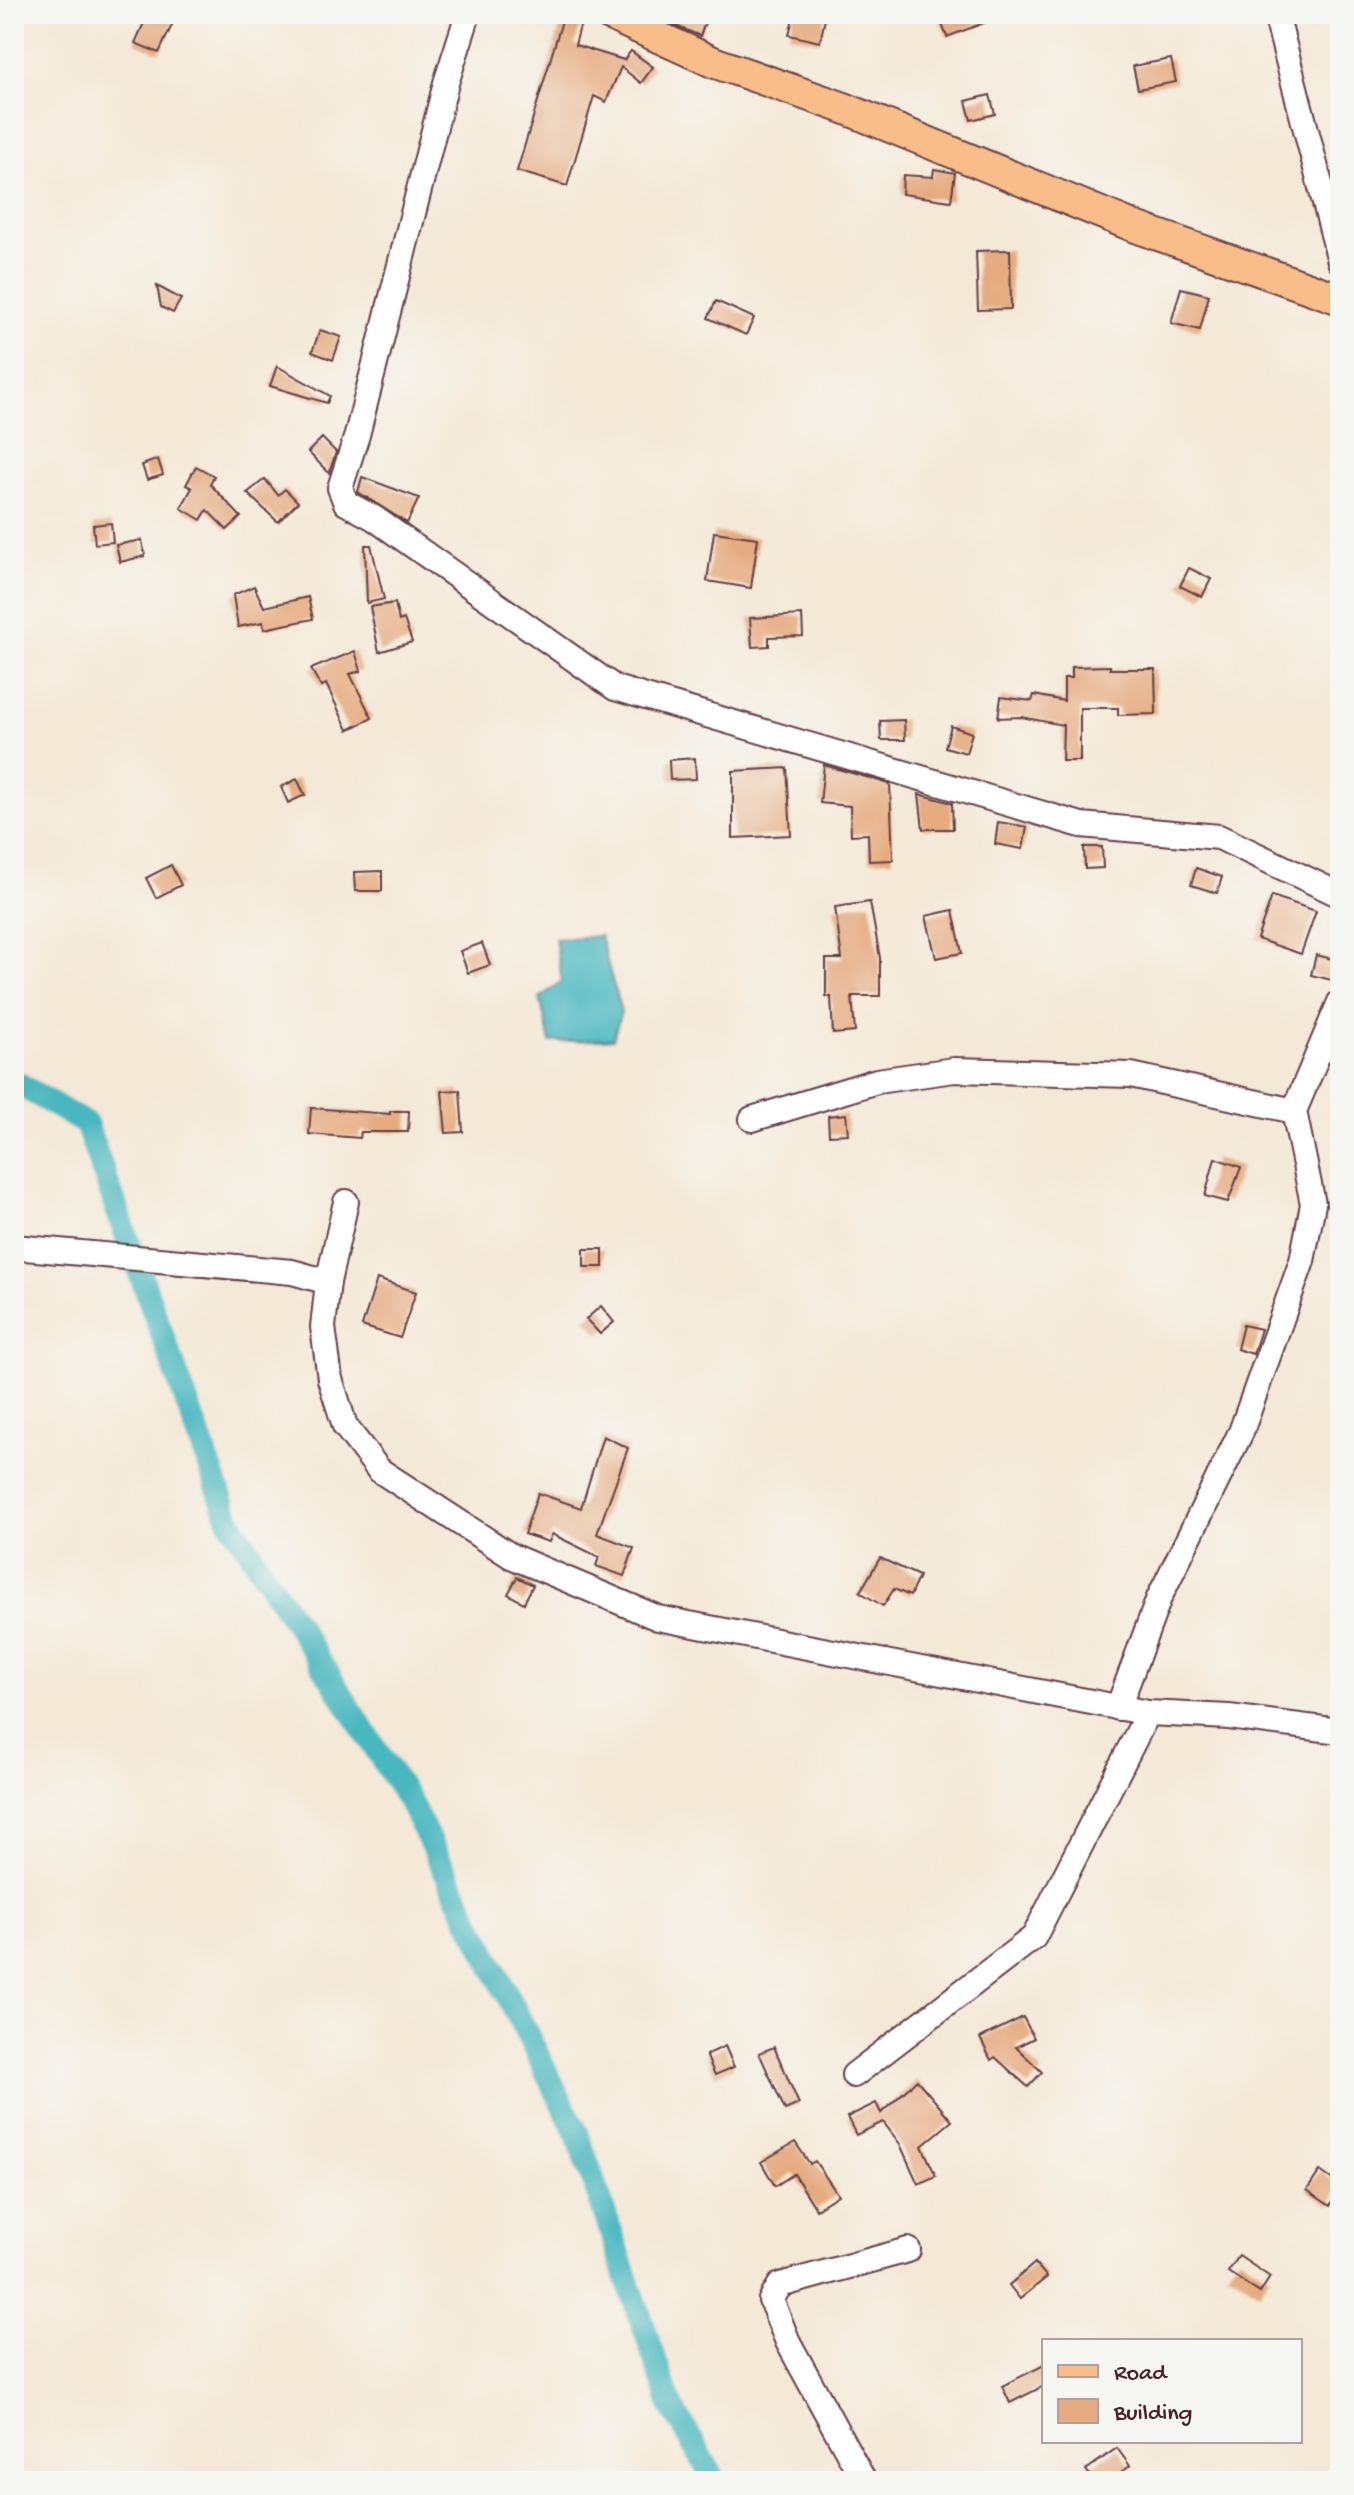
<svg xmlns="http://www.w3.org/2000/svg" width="1354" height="2495" font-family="'Gochi Hand',sans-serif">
<rect width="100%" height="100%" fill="#f6f6f2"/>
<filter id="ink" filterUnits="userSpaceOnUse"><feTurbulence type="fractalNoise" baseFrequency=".0125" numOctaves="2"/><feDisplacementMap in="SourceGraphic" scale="16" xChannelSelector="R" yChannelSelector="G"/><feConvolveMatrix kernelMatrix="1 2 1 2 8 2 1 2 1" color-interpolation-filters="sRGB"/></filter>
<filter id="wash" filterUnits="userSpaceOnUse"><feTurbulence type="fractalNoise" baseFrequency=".006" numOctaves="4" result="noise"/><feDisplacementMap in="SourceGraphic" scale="32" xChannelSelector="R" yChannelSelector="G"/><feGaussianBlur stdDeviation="1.8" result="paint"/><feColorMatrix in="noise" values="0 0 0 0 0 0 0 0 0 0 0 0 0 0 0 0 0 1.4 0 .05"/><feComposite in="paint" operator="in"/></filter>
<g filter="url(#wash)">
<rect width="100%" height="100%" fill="#f4e8d6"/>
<path fill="#48b7bf" stroke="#496b75" stroke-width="2" d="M600,936L621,1012L613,1039L550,1042L540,998L562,981L555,939Z"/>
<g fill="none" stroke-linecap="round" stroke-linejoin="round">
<path stroke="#48b7bf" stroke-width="24" d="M14,1081L86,1124L229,1519L411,1804L577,2133L670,2403L715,2481"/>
</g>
<g id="blocks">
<g fill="#e6ab80">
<path d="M148,14H177L159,53L135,43Z"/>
<path d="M564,14L582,19L575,45L624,60L631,51L653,67L641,83L621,67L606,102L594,96L567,186L517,171Z"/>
<path d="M679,14L706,20L700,36L674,25Z"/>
<path d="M794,14H826L820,42L789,35Z"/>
<path d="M938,14H1002V16L947,37Z"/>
<path d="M1171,59L1176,82L1138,89L1133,66Z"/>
<path d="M990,95L995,114L971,120L966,101Z"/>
<path d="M934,169L955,173L951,201L902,194L903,175L933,177Z"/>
<path d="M1010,250L1011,309L978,310L976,251Z"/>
<path d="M157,286L181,299L173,313L161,307Z"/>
<path d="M1181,288L1209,295L1200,330L1171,323Z"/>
<path d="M716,301L754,318L746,335L708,318Z"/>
<path d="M320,330L341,337L333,360L312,352Z"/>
<path d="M277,366L330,396L327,403L270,386Z"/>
<path d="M322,438L336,452L329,473L308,452Z"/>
<path d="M158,459L163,475L147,480L142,465Z"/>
<path d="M196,466L214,476L210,484L241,517L227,530L207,510L201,520L181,508L192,488L186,485Z"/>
<path d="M362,477L419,498L407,523L358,492Z"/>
<path d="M265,479L278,495L285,489L298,502L278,522L247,493Z"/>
<path d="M111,523L113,542L95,544L93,525Z"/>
<path d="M714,532L758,538L751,588L707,581Z"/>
<path d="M142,540L145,556L120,562L116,545Z"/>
<path d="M365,545H371L384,599L367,603Z"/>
<path d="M1189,568L1211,579L1202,597L1180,586Z"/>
<path d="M254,586L264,607L308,597L313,619L264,629L263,622L238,627L233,595Z"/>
<path d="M395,603L399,621L404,619L412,642L379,652L370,607Z"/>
<path d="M802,615L803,636L769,637V646L752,647L750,618Z"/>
<path d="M355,651L361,671L350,674L372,718L348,730L326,684L321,687L311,669Z"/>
<path d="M1110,666V669H1155L1156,714L1118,715V708H1080V761H1062L1063,725L1021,717L998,718L1001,697L1032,701L1034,695L1064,701V678H1072V667Z"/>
<path d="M904,720L905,740H881L880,721Z"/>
<path d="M951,726L972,733L966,753L945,747Z"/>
<path d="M695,758L696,779L670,780L669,760Z"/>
<path d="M824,765L890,784L893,860L869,861L868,834L851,835L850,806L820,803Z"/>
<path d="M787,768L791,835L733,838V771Z"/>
<path d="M297,779L305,795L288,803L281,787Z"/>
<path d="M919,794L952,803L953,829H923Z"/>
<path d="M998,822L1027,827L1023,849L995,844Z"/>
<path d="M1084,847H1102L1103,868L1085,869Z"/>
<path d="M171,865L181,885L156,898L146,878Z"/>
<path d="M1196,868L1222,877L1217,893L1191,885Z"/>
<path d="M382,871V891H355L354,872Z"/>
<path d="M1272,896L1316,911L1301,954L1257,939Z"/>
<path d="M870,902L880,958V996H852L855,1032L833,1034L831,997H826V959H842L835,907Z"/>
<path d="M953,910L962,953L936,958L926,916Z"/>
<path d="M482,943L490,965L468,973L460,951Z"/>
<path d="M1316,955L1340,961V982L1311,975Z"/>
<path d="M460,1090L463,1132L446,1133L442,1091Z"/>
<path d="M311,1108L390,1114V1111H409L408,1132H361L360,1138L309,1134Z"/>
<path d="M846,1114L848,1134L829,1135L828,1116Z"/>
<path d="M1215,1158L1241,1167L1228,1202L1205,1196Z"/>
<rect x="584" y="1249" width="19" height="18"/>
<path d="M377,1279L416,1292L400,1338L362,1326Z"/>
<path d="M601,1306L614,1322L600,1334L586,1319Z"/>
<path d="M1243,1325L1261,1329L1253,1354L1237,1349Z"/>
<path d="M603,1436L628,1448L597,1534L634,1548L624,1576L596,1566L599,1557L552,1534L549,1542L524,1534L538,1493L581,1508Z"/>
<path d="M880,1558L919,1576L910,1596L894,1589L883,1606L860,1592Z"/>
<path d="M517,1577L533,1585L524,1603L508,1594Z"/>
<path d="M1023,2017L1034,2038L1016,2047L1042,2072L1028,2087L995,2057L991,2060L980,2038Z"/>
<path d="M725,2046L734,2067L715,2075L706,2055Z"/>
<path d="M774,2047L799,2104L785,2110L759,2053Z"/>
<path d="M917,2080L952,2121L922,2146L936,2176L918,2184L900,2144L883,2122L856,2135L847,2117L876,2103L881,2113Z"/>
<path d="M795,2142L810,2164L815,2161L838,2195L816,2209L794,2174L775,2186L761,2162Z"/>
<path d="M1320,2171L1340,2185L1330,2206L1307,2190Z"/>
<path d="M1239,2256L1270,2277L1260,2293L1228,2272Z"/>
<path d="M1035,2263L1047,2277L1020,2299L1009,2285Z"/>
<path d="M1044,2365V2386L1010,2403L1002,2386Z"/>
<path d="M1117,2448L1130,2466L1122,2472L1127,2481H1094L1086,2470Z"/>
</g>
</g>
</g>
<g filter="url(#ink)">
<use href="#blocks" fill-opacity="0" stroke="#643d45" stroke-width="2"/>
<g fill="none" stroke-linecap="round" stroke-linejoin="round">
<defs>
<g id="minor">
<path d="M468,14L446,83L357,435L340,488L346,503L374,518L615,688L1081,825L1219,837L1340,895"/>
<path d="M1276,14L1340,261"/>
<path d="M752,1119L877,1081L954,1070L1131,1075L1294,1111L1340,1002"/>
<path d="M346,1202L328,1282L323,1327L330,1379L345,1426L379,1470L511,1556L658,1618L1148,1713L1229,1717L1340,1731"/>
<path d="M14,1247L292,1272L328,1282"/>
<path d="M1118,1708L1159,1598L1241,1432L1302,1261L1313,1204L1294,1111"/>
<path d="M854,2075L1034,1937L1148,1713"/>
<path d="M864,2481L788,2342L771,2300L780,2285L908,2250"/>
</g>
<path id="major" d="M608,14L713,62L844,108L1133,226L1340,299"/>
</defs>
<use href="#minor" stroke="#643d45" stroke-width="28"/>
<use href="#major" stroke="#643d45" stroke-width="34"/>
<use href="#minor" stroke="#fff" stroke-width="24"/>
<use href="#major" stroke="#f8bd89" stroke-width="30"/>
</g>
</g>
<rect width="1354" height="2495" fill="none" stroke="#f6f6f2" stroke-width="48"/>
<rect x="1042" y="2339" width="260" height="104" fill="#f6f6f2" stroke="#b1a0a2" stroke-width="2"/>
<rect x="1058" y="2365" width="40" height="12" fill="#f8bd89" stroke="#b1a0a2" stroke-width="2"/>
<text x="1114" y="2379" font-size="24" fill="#4a1f2b">Road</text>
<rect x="1058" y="2399" width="40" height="24" fill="#e6ab80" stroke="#b1a0a2" stroke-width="2"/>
<text x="1114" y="2419" font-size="24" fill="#4a1f2b">Building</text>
</svg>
